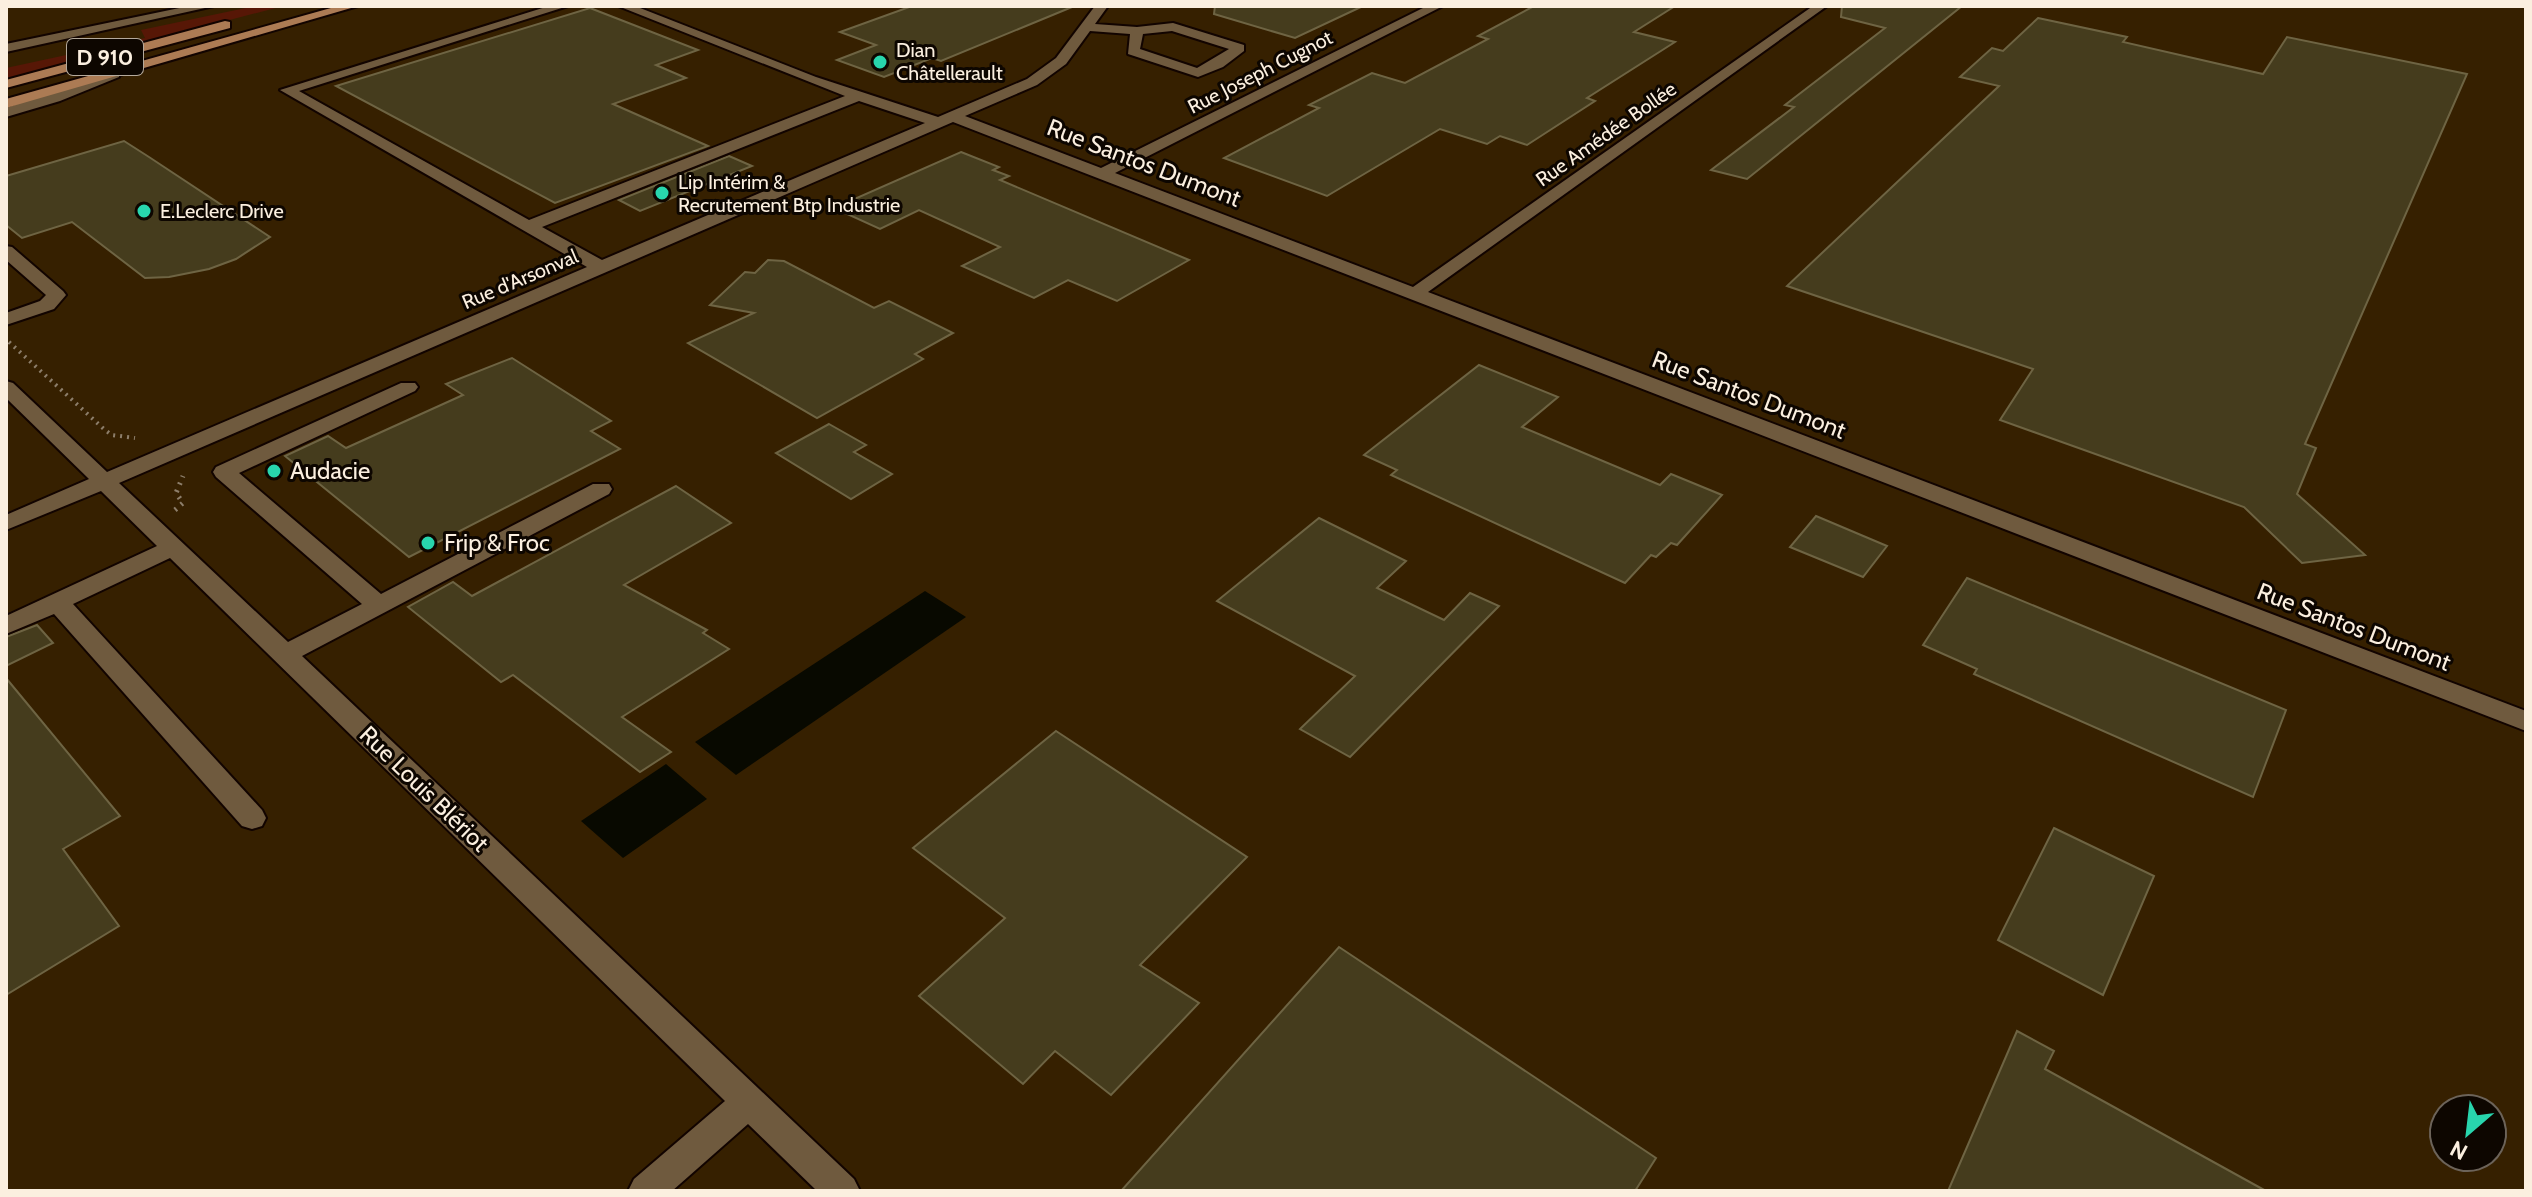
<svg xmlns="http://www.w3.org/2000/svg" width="2532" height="1197" font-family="Cabin,sans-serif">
<rect width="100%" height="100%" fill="#2a1900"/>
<path fill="#362000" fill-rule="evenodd" d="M6,6H2526V1191H6ZM2444,1109H2492V1157H2444Z"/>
<path fill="#571706" d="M255,6H283L6,79V68L145,38L141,30Z"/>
<g fill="#080900">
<path d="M925,591L966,617L736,775L695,742Z"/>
<path d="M666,764L707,799L623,858L581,821Z"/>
</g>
<g fill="#453c1d" stroke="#6e6443" stroke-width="2">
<path d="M912,6H1072V7L941,61L932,58L884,77L837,60L876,45L840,32Z"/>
<path d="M1215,6H1363L1295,38L1214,14Z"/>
<path d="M1534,6H1675L1634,32L1675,42L1587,98L1595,101L1527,145L1500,136L1487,144L1440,129L1327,196L1224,158L1319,108L1309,105L1372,73L1405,83L1488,39L1478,36Z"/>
<path d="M1842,6H1962L1747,179L1711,170L1794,107L1785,105L1885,28L1841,17Z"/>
<path d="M590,8L698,50L656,65L686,78L613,104L708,146L555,203L336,86Z"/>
<path d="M2038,18L2127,37L2123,42L2263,74L2287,37L2467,74L2305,444L2316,448L2297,494L2365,555L2302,563L2244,507L2000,420L2033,369L1787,286L1999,86L1960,77L1992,48L2003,51Z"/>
<path d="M124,141L149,157L270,237L236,259L209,269L169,277L145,278L72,222L22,238L6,225V176Z"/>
<path d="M961,152L999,167L993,170L1009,176L1000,180L1189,260L1117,301L1068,280L1034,298L962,266L1000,247L919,210L880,229L834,208Z"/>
<path d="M729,156L752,166L640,211L619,200Z"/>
<path d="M768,260L784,261L874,308L889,301L953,333L915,354L923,359L817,418L688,343L754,313L710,305L745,272L755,273Z"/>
<path d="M512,358L611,421L591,431L620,449L409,557L285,456L328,436L346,448L463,395L446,384Z"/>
<path d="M1479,365L1558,397L1522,427L1660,485L1671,474L1722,495L1677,545L1671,543L1656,557L1651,555L1625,583L1391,475L1397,470L1364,455Z"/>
<path d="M829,424L866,445L854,452L892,474L851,499L776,453Z"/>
<path d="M676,486L731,523L624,585L707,630L703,633L729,649L622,717L671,752L640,772L513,675L501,682L408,607L453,582L472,596Z"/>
<path d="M1816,516L1887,546L1863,577L1790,547Z"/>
<path d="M1319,518L1406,561L1377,588L1444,620L1470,593L1499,606L1350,757L1300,729L1355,676L1217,601Z"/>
<path d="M1967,578L2286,710L2253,797L1974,674L1977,669L1923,645Z"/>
<path d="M37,625L53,643L6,666V637Z"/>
<path d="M6,678L120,816L63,849L119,926L6,995Z"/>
<path d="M1056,731L1247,857L1140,965L1199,1003L1111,1095L1055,1051L1023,1084L919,996L1005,918L913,848Z"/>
<path d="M2054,828L2154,876L2103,995L1998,940Z"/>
<path d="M1339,947L1656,1158L1635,1191H1121Z"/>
<path d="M2017,1031L2054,1051L2045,1069L2266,1191H1948Z"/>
</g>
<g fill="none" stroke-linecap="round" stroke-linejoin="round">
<defs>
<g id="minor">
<path d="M189,6H214L6,52V44Z"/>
<path d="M549,6H568L299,91L529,220L845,96L618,6H635L816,77L938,117L1027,79L1056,58L1095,6H1108L1095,24L1137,27L1173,23L1244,45V51L1223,67L1198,77L1128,54L1130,34L1090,31L1066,64L1037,85L965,116L1101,168L1427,6H1443L1115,173L1413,287L1813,6H1827L1428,292L2526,711V731L953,122L119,483L288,642L362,604L216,477L213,472L216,467L401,383H415L418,387L415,391L239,473L381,594L593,484H609L612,489L609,494L302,656L854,1179L860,1191H817L748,1124L672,1191H628L634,1179L725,1101L170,558L73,604L262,810L266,818L262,826L252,829L242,826L54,614L6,634V616L157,546L101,491L6,530V515L89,479L6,398V381L13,383L107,472L587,267L280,90ZM1172,31L1229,49L1197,68L1140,49L1143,34ZM859,101L925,123L602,260L542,227Z"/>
<path d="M114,70L119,71V77L60,101L6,117V108Z"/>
<path d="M6,246L12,247L63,291L66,295L54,309L6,325V313L40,301L46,295L6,260Z"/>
</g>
<g id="major">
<path d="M338,6H358L6,108V99Z"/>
<path d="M225,21L230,22V28L6,88V80Z"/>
</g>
</defs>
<use href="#minor" stroke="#120400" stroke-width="4"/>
<use href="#major" stroke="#120400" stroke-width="4"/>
<path stroke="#8d7e6a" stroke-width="4" stroke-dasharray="2 5" stroke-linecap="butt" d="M9,342L105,430L112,435L135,438"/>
<path stroke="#8d7e6a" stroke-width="5" stroke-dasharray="2 6" stroke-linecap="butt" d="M175,510L183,503L176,493L183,476"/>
<use href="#minor" fill="#6f5a3e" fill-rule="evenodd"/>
<use href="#major" fill="#ac7b54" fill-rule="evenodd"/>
</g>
<g fill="#28d5ad" stroke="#0d0600" stroke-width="3">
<circle cx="880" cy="62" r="8"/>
<circle cx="662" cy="193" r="8"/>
<circle cx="144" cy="211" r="8"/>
<circle cx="274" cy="471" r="8"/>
<circle cx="428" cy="543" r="8"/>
</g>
<g text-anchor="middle" stroke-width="6" stroke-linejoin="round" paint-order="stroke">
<g font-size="20" fill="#fbefdf" stroke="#0d0600" text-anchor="start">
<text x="896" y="57">Dian<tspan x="896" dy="23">Châtellerault</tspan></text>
<text x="678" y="189">Lip Intérim &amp;<tspan x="678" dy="23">Recrutement Btp Industrie</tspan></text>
<text x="160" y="218">E.Leclerc Drive</text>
</g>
<g font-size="20" fill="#fbefdf" stroke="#0d0600">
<text transform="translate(1260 72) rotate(-27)" y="7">Rue Joseph Cugnot</text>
<text transform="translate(1606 134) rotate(-35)" y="7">Rue Amédée Bollée</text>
<text transform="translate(520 279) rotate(-23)" y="7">Rue d'Arsonval</text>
</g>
<rect fill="#0d0600" stroke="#b4a99c" stroke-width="2" x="67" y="39" width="76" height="36" rx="6"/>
<g font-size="22" font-weight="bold" fill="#fbefdf">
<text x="105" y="65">D 910</text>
</g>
<g font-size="24" fill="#fbefdf" stroke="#0d0600">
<text transform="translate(1144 163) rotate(21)" y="8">Rue Santos Dumont</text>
<text transform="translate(1749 395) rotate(21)" y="8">Rue Santos Dumont</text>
<text transform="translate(2354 627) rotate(21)" y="8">Rue Santos Dumont</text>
<text transform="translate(424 789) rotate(44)" y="8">Rue Louis Blériot</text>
</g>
<g font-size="24" fill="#fbefdf" stroke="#0d0600" text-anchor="start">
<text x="290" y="479">Audacie</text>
<text x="444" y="551">Frip &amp; Froc</text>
</g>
</g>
<rect width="2532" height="1197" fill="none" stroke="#fbefdf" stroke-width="16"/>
<g transform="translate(2468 1133) rotate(208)"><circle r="38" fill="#0d0600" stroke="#6c6359" stroke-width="2"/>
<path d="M0-6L14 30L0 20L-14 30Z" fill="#28d5ad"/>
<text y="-12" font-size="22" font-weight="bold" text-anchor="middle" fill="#fbefdf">N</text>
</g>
</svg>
